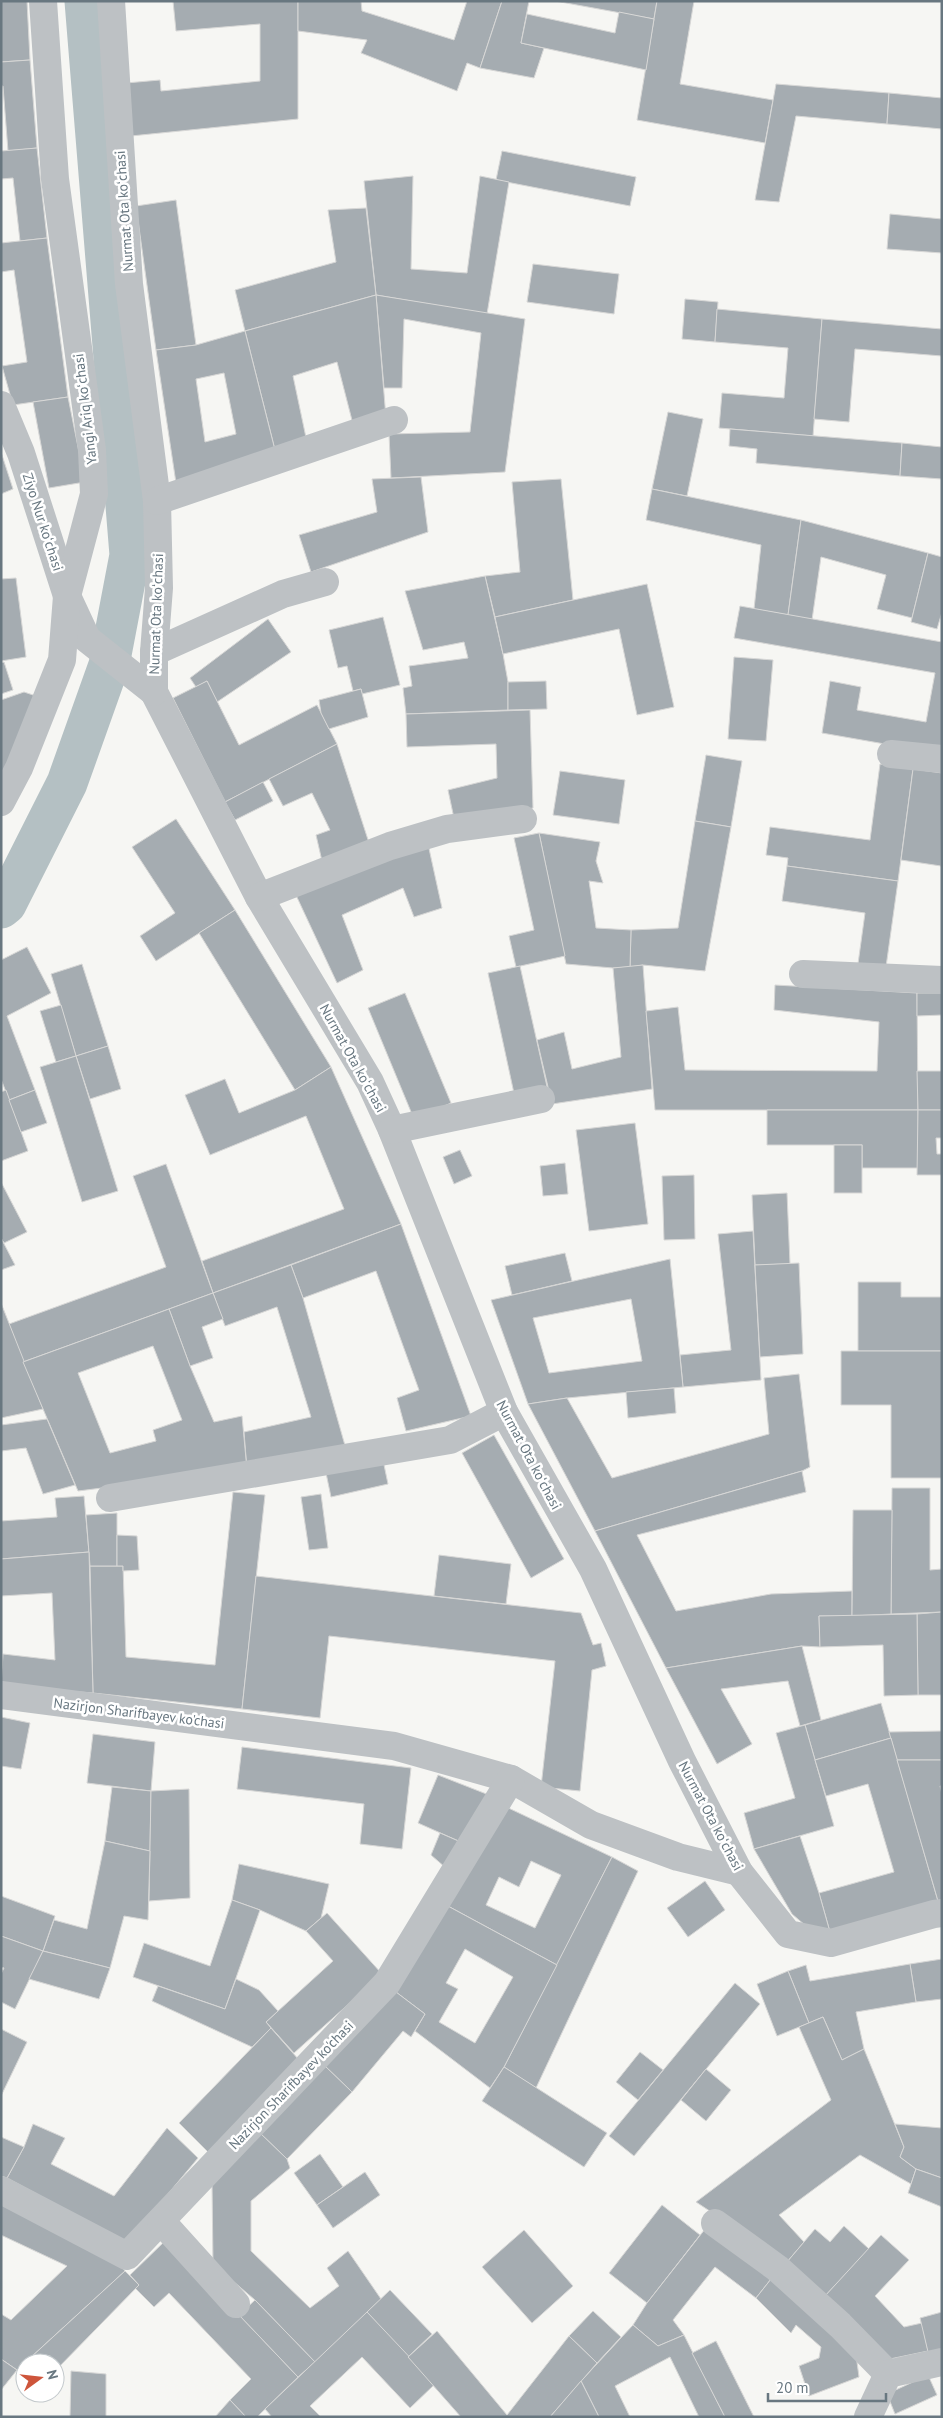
<svg xmlns="http://www.w3.org/2000/svg" width="943" height="2418" font-family="'PT Sans',sans-serif">
<rect width="100%" height="100%" fill="#f6f6f3"/>
<g fill="none" stroke-linecap="round" stroke-linejoin="round">
<path stroke="#b4c0c3" stroke-width="41" d="M1,908L6,904L67,783L109,665L130,555L85,1"/>
</g>
<g fill="#a5acb1" stroke="#d7d7d6" fill-rule="evenodd">
<path d="M1,1H27L30,60L1,62Z"/>
<path d="M173,1H298V119L131,136L126,83L160,80L161,91L260,81V24L176,31Z"/>
<path d="M298,1H361L362,11L454,40L467,1H502L480,68L467,63L457,91L361,53L367,40L298,31Z"/>
<path d="M502,1H529L521,43L544,48L534,78L480,68Z"/>
<path d="M555,1H657L654,19Z"/>
<path d="M657,1H694L680,84L773,100L765,143L637,120Z"/>
<path d="M619,12L654,19L646,70L521,43L527,14L615,33Z"/>
<path d="M30,60L37,148L8,151L3,86H1V62Z"/>
<path d="M776,84L889,93L887,124L796,116L779,202L755,200Z"/>
<path d="M889,93L942,98V129L887,124Z"/>
<path d="M37,148L47,238L20,241L13,178L1,179V151Z"/>
<path d="M502,151L636,177L630,206L496,180Z"/>
<path d="M413,176L411,269L467,273L480,176L509,182L487,314L376,295L364,181Z"/>
<path d="M176,200L196,345L156,350L136,206Z"/>
<path d="M366,208L376,295L245,331L235,290L336,262L328,210Z"/>
<path d="M890,214L942,219V253L887,249Z"/>
<path d="M47,238L68,397L13,405L2,366L27,362L14,270L1,272V243Z"/>
<path d="M533,264L619,274L614,314L527,302Z"/>
<path d="M376,295L525,319L505,472L391,478L389,434L470,432L481,333L404,319L402,388H384Z"/>
<path d="M376,295L386,418L354,428L337,362L293,376L308,447L277,458L245,331Z"/>
<path d="M685,299L718,302L715,342L682,339Z"/>
<path d="M717,309L822,319L813,436L719,428L722,393L784,398L788,348L715,342Z"/>
<path d="M822,319L942,329V356L855,349L849,422L814,419Z"/>
<path d="M245,331L277,458L176,483L156,350L196,345ZM224,373L236,434L205,442L196,379Z"/>
<path d="M68,397L85,482L49,488L33,402Z"/>
<path d="M668,412L703,419L687,496L652,489Z"/>
<path d="M730,429L902,443L900,476L756,463L757,449L729,446Z"/>
<path d="M902,443L942,447V479L900,476Z"/>
<path d="M1,452L13,489L1,494Z"/>
<path d="M421,477L428,532L311,572L299,535L377,512L372,479Z"/>
<path d="M561,479L573,600L495,617L485,576L520,572L512,482Z"/>
<path d="M652,489L801,520L788,615L754,609L761,545L646,520Z"/>
<path d="M801,520L928,553L912,618L877,609L886,575L821,557L812,620L788,615Z"/>
<path d="M928,553L942,557V612L937,629L911,622Z"/>
<path d="M485,576L503,654L508,682V710L406,714L403,688L412,686L409,666L468,658L464,642L423,650L405,591Z"/>
<path d="M16,578L26,657L1,661V579Z"/>
<path d="M647,584L674,707L637,715L619,629L503,654L495,617Z"/>
<path d="M740,606L942,642V754L822,733L830,681L861,687L857,710L926,722L935,673L734,638Z"/>
<path d="M383,617L400,685L362,694L361,689L353,691L347,666L338,668L329,630Z"/>
<path d="M268,619L291,652L217,702L207,681L196,687L190,678Z"/>
<path d="M734,657L773,660L766,741L728,739Z"/>
<path d="M4,662L13,690L1,694V663Z"/>
<path d="M207,681L239,745L317,705L337,744L225,802L173,698Z"/>
<path d="M546,681L547,709L508,710V682Z"/>
<path d="M361,689L368,717L329,729L321,713L319,700Z"/>
<path d="M24,692L39,697L1,783V700Z"/>
<path d="M530,710L533,808L455,823L448,790L497,778L496,744L407,747L406,714Z"/>
<path d="M337,744L371,849L322,861L316,835L330,830L312,793L283,806L269,779Z"/>
<path d="M706,755L742,761L731,827L695,821Z"/>
<path d="M880,764L913,769L898,881L787,866L788,858L766,855L770,827L870,840Z"/>
<path d="M913,769L942,773L941,866L901,860Z"/>
<path d="M560,771L625,780L619,824L553,815Z"/>
<path d="M263,782L273,801L235,820L225,802Z"/>
<path d="M176,819L235,910L156,961L140,936L175,913L132,847Z"/>
<path d="M695,821L731,827L705,971L643,965L630,967L631,930L678,928Z"/>
<path d="M539,833L600,842L596,861L603,883L589,881L596,928L631,930L630,967L613,968L566,964Z"/>
<path d="M539,833L565,956L516,967L509,936L534,930L514,838Z"/>
<path d="M428,844L442,908L414,917L403,888L342,915L363,970L337,983L295,893Z"/>
<path d="M787,866L898,881L885,974L857,971L865,913L782,901Z"/>
<path d="M235,910L331,1067L295,1090L199,933Z"/>
<path d="M27,947L51,993L7,1016L35,1090L9,1100L1,1079V960Z"/>
<path d="M82,964L108,1046L76,1056L51,974Z"/>
<path d="M643,965L652,1089L552,1104L537,1040L564,1032L572,1069L621,1057L613,968Z"/>
<path d="M520,966L548,1091L515,1098L488,973Z"/>
<path d="M775,985L917,993L918,1110H655L646,1011L678,1007L685,1070L877,1071L879,1022L774,1010Z"/>
<path d="M405,993L451,1103L414,1119L368,1008Z"/>
<path d="M917,993H942V1015L917,1016Z"/>
<path d="M61,1005L76,1056L56,1062L40,1011Z"/>
<path d="M108,1046L121,1089L90,1099L76,1056Z"/>
<path d="M76,1056L118,1191L82,1202L40,1067Z"/>
<path d="M331,1067L401,1224L213,1293L202,1261L344,1209L306,1116L210,1155L185,1095L225,1079L239,1113L295,1090Z"/>
<path d="M917,1071H942V1110H918Z"/>
<path d="M6,1090L28,1151L1,1161V1092Z"/>
<path d="M35,1090L47,1123L21,1132L9,1100Z"/>
<path d="M767,1110H918V1168H862V1145H767Z"/>
<path d="M918,1110H942V1138H936L937,1154H942V1175H917Z"/>
<path d="M635,1123L648,1224L589,1231L576,1130Z"/>
<rect x="834" y="1145" width="28" height="48"/>
<path d="M460,1150L472,1176L454,1184L443,1157Z"/>
<path d="M565,1163L568,1194L543,1196L540,1166Z"/>
<path d="M166,1164L213,1293L23,1362L9,1324L166,1267L133,1176Z"/>
<path d="M694,1175L695,1239L664,1240L662,1176Z"/>
<path d="M1,1182L27,1232L4,1243L1,1238Z"/>
<path d="M787,1193L790,1264L755,1265L752,1195Z"/>
<path d="M401,1224L471,1416L406,1431L397,1398L419,1390L376,1271L303,1298L291,1265Z"/>
<path d="M753,1231L761,1380L683,1387L680,1355L731,1350L718,1234Z"/>
<path d="M1,1238L15,1265L1,1270Z"/>
<path d="M565,1253L572,1281L512,1295L505,1266Z"/>
<path d="M670,1259L683,1387L567,1398L528,1404L491,1300ZM631,1299L642,1361L549,1373L533,1318Z"/>
<path d="M799,1263L803,1354L760,1357L755,1265Z"/>
<path d="M291,1265L303,1298L346,1449L247,1470L244,1432L311,1417L277,1307L225,1326L213,1293Z"/>
<path d="M858,1282H901V1297H942V1351H858Z"/>
<path d="M213,1293L223,1319L202,1327L213,1358L190,1366L169,1309Z"/>
<path d="M1,1303L43,1409L1,1418Z"/>
<path d="M169,1309L190,1366L214,1422L242,1416L247,1470L78,1491L23,1362ZM153,1346L182,1420L153,1430L156,1441L110,1453L78,1373Z"/>
<path d="M841,1351H942V1478H891V1405H841Z"/>
<path d="M799,1374L810,1467L802,1471L595,1531L528,1404L567,1398L612,1478L769,1434L764,1378Z"/>
<path d="M674,1388L676,1413L628,1418L626,1392Z"/>
<path d="M47,1419L75,1485L43,1494L26,1448L1,1451V1425Z"/>
<path d="M494,1435L564,1559L531,1578L462,1453Z"/>
<path d="M383,1460L388,1484L331,1497L326,1473Z"/>
<path d="M802,1471L806,1492L637,1535L676,1611L771,1594L852,1591V1616H819L820,1647L802,1646L666,1668L595,1531Z"/>
<path d="M892,1488H930V1570L942,1569V1612L891,1614Z"/>
<path d="M233,1492L265,1495L242,1709L93,1693L90,1566H123L126,1657L215,1665Z"/>
<path d="M321,1494L328,1548L309,1550L301,1497Z"/>
<path d="M84,1496L89,1552L1,1559V1521L57,1517L55,1498Z"/>
<path d="M853,1510H892L891,1614L852,1616Z"/>
<path d="M117,1513V1566H90L86,1515Z"/>
<path d="M117,1535L137,1536L139,1570L123,1571V1566H117Z"/>
<path d="M89,1552L93,1693L1,1686L3,1654L55,1660L52,1593L1,1596V1559Z"/>
<path d="M439,1555L511,1564L506,1604L434,1596Z"/>
<path d="M256,1576L581,1613L593,1645L601,1643L606,1666L592,1670L580,1791L541,1787L555,1661L329,1636L320,1718L242,1709Z"/>
<path d="M942,1612V1695H918L917,1614Z"/>
<path d="M917,1614L918,1695L884,1696L883,1645L820,1647L819,1616Z"/>
<path d="M802,1646L821,1720L800,1726L788,1681L721,1689L752,1744L717,1764L666,1668Z"/>
<path d="M881,1703L891,1738L815,1760L805,1725Z"/>
<path d="M1,1717L30,1723L21,1769L1,1766Z"/>
<path d="M805,1725L834,1826L754,1849L744,1813L795,1798L776,1733Z"/>
<path d="M942,1731V1760H897L889,1732Z"/>
<path d="M93,1734L155,1742L151,1791L87,1783Z"/>
<path d="M891,1738L938,1901L830,1932L819,1893L894,1872L868,1784L826,1796L815,1760Z"/>
<path d="M242,1747L411,1768L402,1849L360,1844L364,1804L237,1789Z"/>
<path d="M897,1760H942V1786H940L942,1794V1901H938Z"/>
<path d="M438,1775L489,1795L463,1843L418,1823Z"/>
<path d="M112,1787L151,1791L150,1851L105,1841Z"/>
<path d="M189,1789L190,1898L149,1901L151,1791Z"/>
<path d="M502,1805L612,1857L557,1965L446,1905ZM531,1861L561,1875L535,1928L486,1905L499,1877L519,1887Z"/>
<path d="M440,1833L463,1843L446,1868L431,1855Z"/>
<path d="M800,1836L819,1893L830,1932L806,1926L792,1914L754,1849Z"/>
<path d="M105,1841L150,1851L148,1920L124,1916L110,1968L43,1951L54,1920L87,1929Z"/>
<path d="M612,1857L638,1871L536,2088L504,2067Z"/>
<path d="M239,1864L329,1884L321,1918L306,1931L260,1910L232,1900Z"/>
<path d="M705,1881L725,1910L688,1937L667,1908Z"/>
<path d="M1,1896L55,1916L43,1951L1,1936Z"/>
<path d="M232,1900L260,1910L225,2009L133,1977L144,1943L210,1966Z"/>
<path d="M446,1905L557,1965L504,2067L490,2088L415,2031L425,2014L392,1989ZM465,1949L513,1977L475,2043L439,2022L458,1989L446,1983Z"/>
<path d="M327,1913L382,1974L294,2053L266,2022L333,1961L306,1931Z"/>
<path d="M1,1936L43,1951L15,2009L1,2002V1974L4,1968L1,1967Z"/>
<path d="M43,1951L110,1968L99,1999L29,1979Z"/>
<path d="M942,1959V1999L916,2002L910,1964Z"/>
<path d="M910,1964L916,2002L856,2012L864,2049L842,2060L823,2017L809,2023L788,1971L806,1965L810,1981Z"/>
<path d="M788,1971L809,2023L777,2036L757,1984Z"/>
<path d="M236,1979L259,1990L278,2011L266,2022L271,2028L252,2047L152,2001L158,1986L225,2009Z"/>
<path d="M735,1983L760,2004L634,2156L609,2136Z"/>
<path d="M392,1989L425,2014L411,2037L403,2031L352,2092L325,2066Z"/>
<path d="M823,2017L842,2060L864,2049L904,2147L900,2157L916,2169L911,2184L860,2155L779,2215L804,2242L787,2262L696,2202L831,2100L799,2027Z"/>
<path d="M271,2028L299,2060L208,2152L179,2123Z"/>
<path d="M1,2029L27,2042L1,2096Z"/>
<path d="M640,2052L663,2070L638,2100L616,2082Z"/>
<path d="M325,2066L352,2092L287,2159L260,2133Z"/>
<path d="M504,2067L607,2133L584,2167L482,2101Z"/>
<path d="M706,2069L731,2090L706,2121L681,2100Z"/>
<path d="M33,2124L65,2138L51,2164L114,2196L167,2128L198,2158L127,2243L7,2178L24,2147Z"/>
<path d="M895,2124L942,2128V2178L916,2169L900,2157L904,2147Z"/>
<path d="M260,2133L287,2159L290,2168L251,2201V2251L310,2308L339,2286L327,2268L348,2251L381,2299L315,2362L255,2300L213,2264L212,2183Z"/>
<path d="M1,2137L24,2147L7,2178L1,2176Z"/>
<path d="M320,2154L343,2187L317,2205L294,2173Z"/>
<path d="M916,2169L942,2178V2207L908,2193Z"/>
<path d="M365,2172L380,2195L333,2228L317,2205Z"/>
<path d="M1,2203L106,2251L125,2271L17,2370L1,2359V2314L11,2320L67,2266L1,2235Z"/>
<path d="M662,2205L700,2235L647,2303L609,2273Z"/>
<path d="M709,2224L775,2274L756,2298L715,2267L673,2320L684,2335L658,2346L633,2325L647,2303Z"/>
<path d="M844,2226L869,2249L825,2296L787,2262L815,2229L830,2242Z"/>
<path d="M524,2230L573,2286L532,2323L482,2267Z"/>
<path d="M881,2235L909,2260L875,2296L904,2327L922,2323L928,2351L885,2360L825,2296Z"/>
<path d="M167,2239L298,2377L257,2417H246L230,2400L251,2379L169,2293L154,2307L135,2288L139,2285L130,2275Z"/>
<path d="M125,2271L139,2285L55,2371V2363H25V2377L17,2370Z"/>
<path d="M775,2274L855,2347L859,2377L809,2396L799,2366L819,2358L821,2347L796,2325L791,2333L756,2298Z"/>
<path d="M390,2290L432,2334L408,2357L367,2312Z"/>
<path d="M255,2300L315,2362L298,2377L239,2315Z"/>
<path d="M593,2311L621,2337L597,2363L569,2336Z"/>
<path d="M367,2312L435,2384L410,2408L362,2357L310,2406L321,2417H272L265,2409Z"/>
<path d="M942,2312V2353L929,2356L920,2318Z"/>
<path d="M633,2325L658,2346L684,2335L725,2417H699L670,2357L615,2386L630,2417H599L581,2381Z"/>
<path d="M437,2331L507,2415L569,2336L597,2363L550,2417H461L408,2357Z"/>
<path d="M716,2341L754,2417H725L692,2353Z"/>
<path d="M1,2359L17,2370L1,2390Z"/>
<path d="M71,2371L106,2374V2417H70Z"/>
<path d="M928,2375L937,2395L895,2414L887,2394Z"/>
<path d="M581,2381L599,2417H550Z"/>
<path d="M230,2400L246,2417H215Z"/>
</g>
<g fill="none" stroke-linecap="round" stroke-linejoin="round">
<g stroke="#bdc1c4" stroke-width="28">
<path d="M111,1L129,284L157,501L159,588L154,652V692L259,897L370,1082L392,1130L504,1412L593,1569L682,1761L739,1872L788,1934L831,1943L934,1914L942,1913"/>
<path d="M1,405L21,453L67,596L87,639L154,692"/>
<path d="M157,501L394,420"/>
<path d="M154,652L283,594L325,582"/>
<path d="M891,754L942,759"/>
<path d="M1,802L19,768L62,660L67,596L94,494L92,450L55,179L43,1"/>
<path d="M259,897L390,846L447,829L523,819"/>
<path d="M803,974L942,980"/>
<path d="M392,1130L541,1099"/>
<path d="M110,1498L450,1440L504,1412"/>
<path d="M1,1695L394,1746L511,1779L591,1825L678,1857L739,1872"/>
<path d="M1,2190L127,2256L387,1983L511,1779"/>
<path d="M161,2221L236,2304"/>
<path d="M715,2223L777,2268L840,2325L888,2374"/>
<path d="M868,2417L888,2374L942,2362"/>
</g>
</g>
<g text-anchor="middle" stroke-width="5" stroke-linejoin="round" paint-order="stroke">
<g font-size="14" fill="#687780" stroke="#fff">
<text transform="translate(124 211) rotate(-94)" y="5">Nurmat Ota koʻchasi</text>
<text transform="translate(85 409) rotate(-97)" y="5">Yangi Ariq koʻchasi</text>
<text transform="translate(43 522) rotate(72)" y="5">Ziyo Nur koʻchasi</text>
<text transform="translate(156 614) rotate(-88)" y="5">Nurmat Ota koʻchasi</text>
<text transform="translate(353 1058) rotate(61)" y="5">Nurmat Ota koʻchasi</text>
<text transform="translate(529 1455) rotate(62)" y="5">Nurmat Ota koʻchasi</text>
<text transform="translate(139 1713) rotate(7)" y="5">Nazirjon Sharifbayev ko'chasi</text>
<text transform="translate(711 1816) rotate(62)" y="5">Nurmat Ota koʻchasi</text>
<text transform="translate(291 2085) rotate(-46)" y="5">Nazirjon Sharifbayev ko'chasi</text>
</g>
</g>
<rect width="943" height="2418" fill="none" stroke="#687780" stroke-width="5"/>
<g transform="translate(40 2378) rotate(75)"><circle r="24" fill="#ffffff" stroke="#c3c9cc"/>
<path d="M0-4L9 19L0 12L-9 19Z" fill="#ce553b"/>
<text y="-8" font-size="14" font-weight="bold" text-anchor="middle" fill="#687780">N</text>
</g>
<path d="M768 2393v8h118v-8" fill="none" stroke="#687780" stroke-width="2.5"/>
<text x="776" y="2393" font-size="15" fill="#687780" stroke="#ffffff" stroke-width="4" paint-order="stroke">20 m</text>
</svg>
